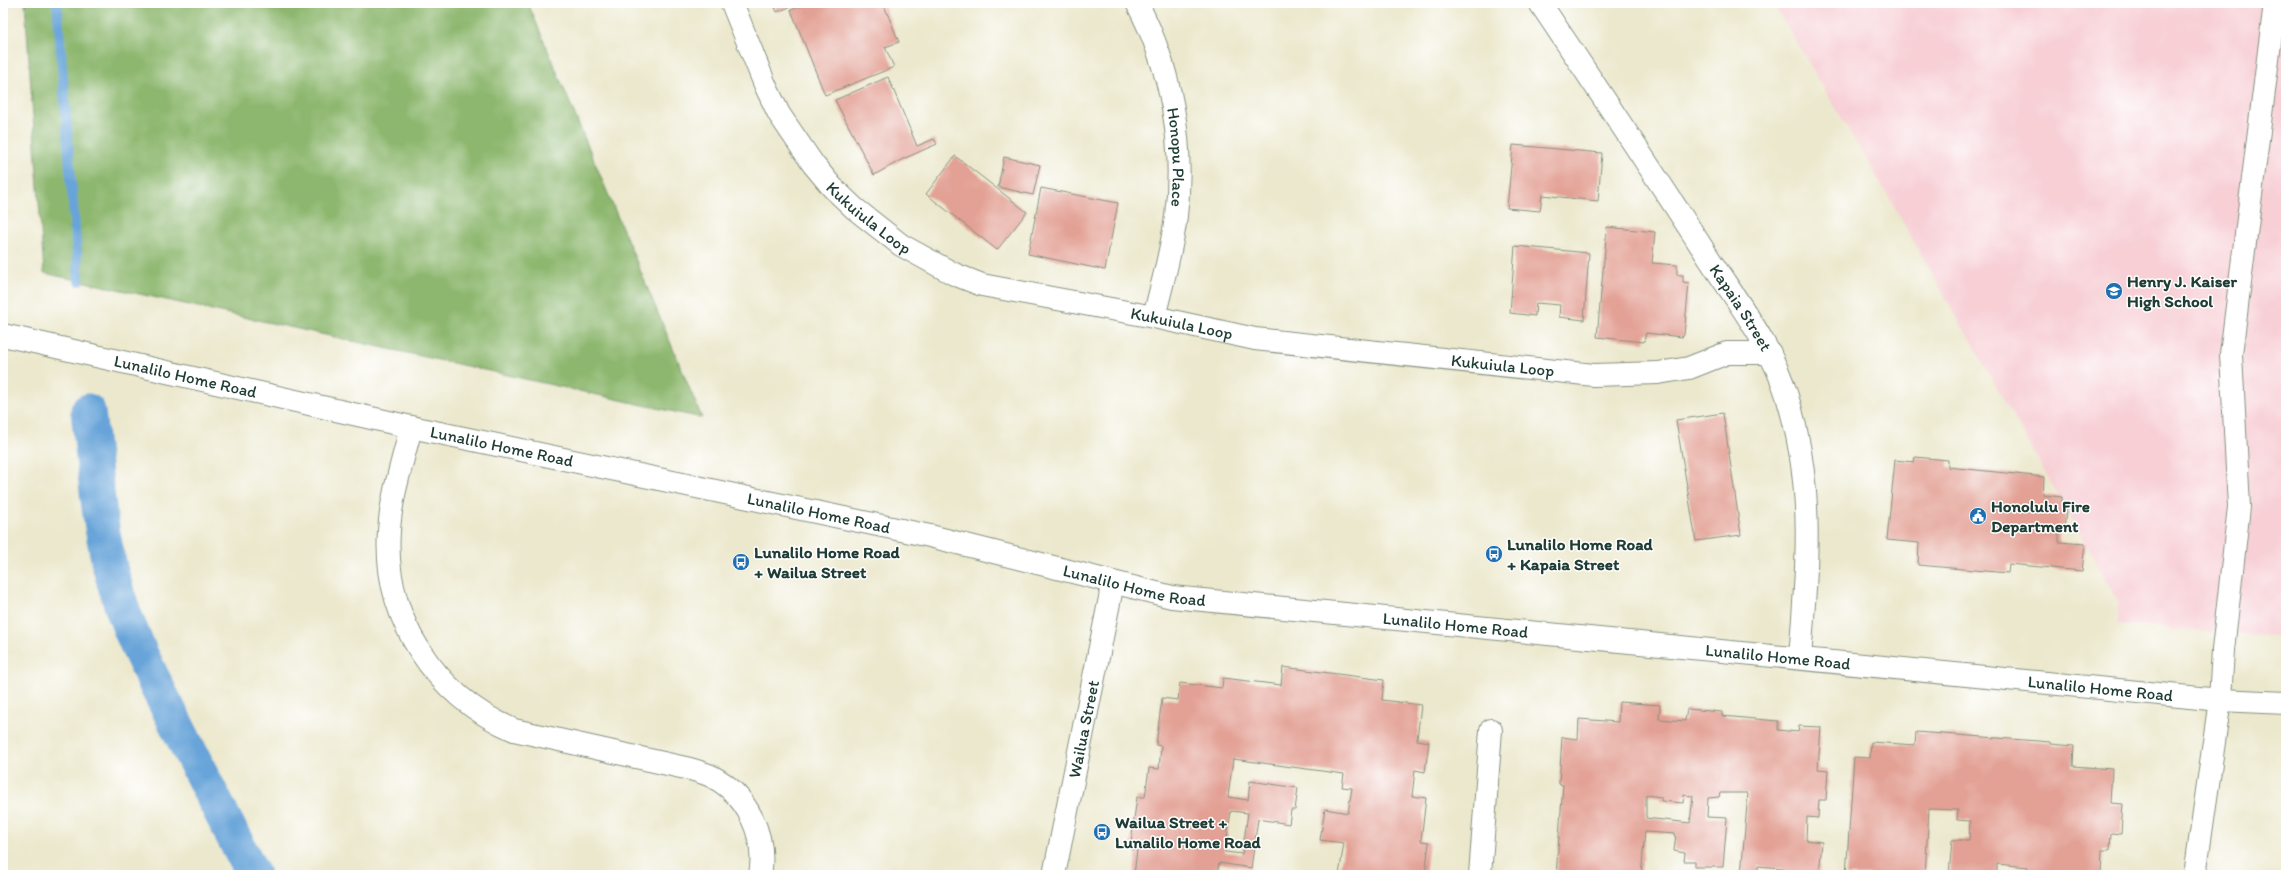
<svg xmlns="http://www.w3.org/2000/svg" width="2289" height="878" font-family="Itim,sans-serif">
<rect width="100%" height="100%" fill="#fff"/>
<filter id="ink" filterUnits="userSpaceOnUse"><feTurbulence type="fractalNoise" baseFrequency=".025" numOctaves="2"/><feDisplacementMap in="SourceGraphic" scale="8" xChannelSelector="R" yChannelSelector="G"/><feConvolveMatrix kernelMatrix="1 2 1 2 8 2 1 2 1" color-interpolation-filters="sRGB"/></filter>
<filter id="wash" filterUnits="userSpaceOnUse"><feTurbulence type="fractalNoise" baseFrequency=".012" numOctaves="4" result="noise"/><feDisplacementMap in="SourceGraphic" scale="16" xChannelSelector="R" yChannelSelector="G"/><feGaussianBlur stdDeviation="0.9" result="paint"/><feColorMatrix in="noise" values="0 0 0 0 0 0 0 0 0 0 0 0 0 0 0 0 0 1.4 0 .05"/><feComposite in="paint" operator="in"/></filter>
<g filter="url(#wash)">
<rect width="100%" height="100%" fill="#ece8cd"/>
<path fill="#f7cfd5" d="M1773,3H2286V638L2117,624L2118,601L1891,201Z"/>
<path fill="#8db76e" stroke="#567a51" d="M25,3H528L702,418L44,273Z"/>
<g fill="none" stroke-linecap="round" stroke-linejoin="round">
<path stroke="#68a4d9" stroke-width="10" d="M57,3L79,281"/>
<path stroke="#68a4d9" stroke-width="35" d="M88,411C95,469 98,526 114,582C128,633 153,679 177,726C202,776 227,825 253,875"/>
</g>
<g id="blocks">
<g fill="#e3a094" fill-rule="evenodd">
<path d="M773,3H800L777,12Z"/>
<path d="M809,3H883L899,42L885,47L894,67L825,95L791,10Z"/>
<path d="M888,77L917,146L934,139L937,144L903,159L874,175L835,100Z"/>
<path d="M1513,145L1602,153L1598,201L1542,195L1540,211L1507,208Z"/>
<path d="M955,156L1027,212L997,250L926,194Z"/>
<path d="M1004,157L1040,165L1033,195L998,187Z"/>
<path d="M1041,188L1118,203L1105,270L1028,254Z"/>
<path d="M1607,227L1655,232L1652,263L1677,265V275H1683V282L1689,283L1684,335L1682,337L1646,333L1644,342L1597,337Z"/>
<path d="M1515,246L1589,253L1584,320L1559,317L1560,305L1536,303L1535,316L1510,313Z"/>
<path d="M1723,413L1741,535L1696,541L1676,420Z"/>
<path d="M1915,457L1948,460V467L2044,477L2043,495L2062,497V504H2067L2064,528H2059V542L2085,544L2082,571L2009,564L2008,573L1918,565L1919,543L1887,540L1895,460L1914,462Z"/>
<path d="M1283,667L1384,680L1382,700L1421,705L1417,740L1429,742L1425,772L1415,770L1412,796L1426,798L1421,841L1429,842L1425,875H1339L1344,843L1320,840L1325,809L1348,813L1352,788L1342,787L1344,774L1233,759L1228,797L1248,800L1250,781L1298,788L1295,810H1291L1289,824L1258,819L1251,868L1219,863L1217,875H1134L1137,850L1130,849L1137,797H1145L1149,768L1159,769L1161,746L1156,745L1162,698L1178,700L1180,683L1222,688L1223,678L1281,685ZM1231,811L1248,813L1242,854L1225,852Z"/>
<path d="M1619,702L1660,705L1659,719L1685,721L1687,709L1722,712V716L1778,721V730L1798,732L1799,726L1821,727L1818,769L1828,770L1826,800H1819L1818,818L1807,817L1806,840L1822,842L1819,875H1782V868L1758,866V875H1741L1748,793H1720L1719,797L1708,798L1707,817L1727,818L1723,867H1695V861H1684L1685,853L1674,851L1676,834L1645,832L1641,875H1556L1563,785L1559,784L1562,737L1578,739L1579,719L1618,722ZM1646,795L1661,797V801L1683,803L1684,795L1693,796L1690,823L1646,818Z"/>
<path d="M1916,732L2051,742V744L2074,746L2073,766L2112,769L2110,803L2123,804L2121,834L2111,833L2110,850H2102L2101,875H2027L2028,867L1997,864V875H1949L1952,840H1969L1970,821L1957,820L1958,810L1929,809L1925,875H1846L1854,757L1870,758L1871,742L1915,745Z"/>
</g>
</g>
</g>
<g filter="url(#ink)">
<use href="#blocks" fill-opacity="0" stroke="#869280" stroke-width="1"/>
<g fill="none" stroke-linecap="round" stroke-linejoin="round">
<defs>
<g id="minor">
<path id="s1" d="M732,3L766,87L779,114L813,164L832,187L854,208L901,245L954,274L982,285L1154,317L1255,339L1594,375L1658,373L1689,368L1727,353H1770"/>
<path id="s2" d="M1137,3C1171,68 1185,142 1176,216C1172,250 1162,284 1154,317"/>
<path id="s3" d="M1540,3C1597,88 1654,173 1710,260C1738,303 1772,346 1787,396C1815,488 1807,564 1800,658"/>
<path d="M411,427C403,461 391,496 389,531C383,618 435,696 514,730L690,769C697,771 704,773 711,776C747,794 767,836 760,875"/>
<path d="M1480,875L1491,730"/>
<path d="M2195,875L2220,700L2223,650L2239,507L2231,354L2275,3"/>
</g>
<g id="major">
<path id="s4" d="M3,335L411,427L930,536L1172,597L2220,700L2286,703"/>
<path id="s5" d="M1054,875L1113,583"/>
</g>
</defs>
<use href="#minor" stroke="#869280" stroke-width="24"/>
<use href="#major" stroke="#869280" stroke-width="24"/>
<use href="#minor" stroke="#fff" stroke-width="22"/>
<use href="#major" stroke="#fff" stroke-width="22"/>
</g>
</g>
<defs>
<symbol id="school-disc" viewBox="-11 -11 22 22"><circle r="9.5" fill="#1f6fb2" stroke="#fff"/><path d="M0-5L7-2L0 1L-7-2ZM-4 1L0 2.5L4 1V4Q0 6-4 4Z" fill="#fff"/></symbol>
<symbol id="civic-disc" viewBox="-11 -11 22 22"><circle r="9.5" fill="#1f6fb2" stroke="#fff"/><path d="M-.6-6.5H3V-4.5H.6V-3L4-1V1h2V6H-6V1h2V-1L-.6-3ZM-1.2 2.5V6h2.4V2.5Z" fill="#fff"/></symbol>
<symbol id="bus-disc" viewBox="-11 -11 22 22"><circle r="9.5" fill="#1f6fb2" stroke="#fff"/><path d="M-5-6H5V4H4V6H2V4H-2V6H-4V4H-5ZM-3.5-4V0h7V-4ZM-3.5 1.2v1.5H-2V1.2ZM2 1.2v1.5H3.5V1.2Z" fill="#fff"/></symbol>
</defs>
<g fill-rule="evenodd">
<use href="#school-disc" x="2104" y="281" width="20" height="20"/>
<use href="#civic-disc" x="1968" y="506" width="20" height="20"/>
<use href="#bus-disc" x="1484" y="544" width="20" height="20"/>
<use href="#bus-disc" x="731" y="552" width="20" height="20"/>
<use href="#bus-disc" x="1092" y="822" width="20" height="20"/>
</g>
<g text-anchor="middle" stroke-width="3" stroke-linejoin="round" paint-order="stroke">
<g font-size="17" fill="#1f3d34" stroke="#fff">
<text dy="6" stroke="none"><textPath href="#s2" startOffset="161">Honopu Place</textPath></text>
<text dy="6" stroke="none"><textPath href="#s1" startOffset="259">Kukuiula Loop</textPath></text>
<text dy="6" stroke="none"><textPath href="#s3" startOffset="365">Kapaia Street</textPath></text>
<text dy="6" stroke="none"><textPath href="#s1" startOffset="595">Kukuiula Loop</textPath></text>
<text dy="6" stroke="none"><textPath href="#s1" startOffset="919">Kukuiula Loop</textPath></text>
<text dy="6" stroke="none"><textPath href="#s4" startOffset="187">Lunalilo Home Road</textPath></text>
<text dy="6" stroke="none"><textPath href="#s4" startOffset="511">Lunalilo Home Road</textPath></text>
<text dy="6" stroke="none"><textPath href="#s4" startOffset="835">Lunalilo Home Road</textPath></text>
<text dy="6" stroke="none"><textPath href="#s4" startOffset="1159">Lunalilo Home Road</textPath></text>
<text dy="6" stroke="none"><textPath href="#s4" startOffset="1483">Lunalilo Home Road</textPath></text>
<text dy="6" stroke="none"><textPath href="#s4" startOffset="1807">Lunalilo Home Road</textPath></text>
<text dy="6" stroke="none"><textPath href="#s4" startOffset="2131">Lunalilo Home Road</textPath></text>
<text dy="6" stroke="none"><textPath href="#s5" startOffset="149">Wailua Street</textPath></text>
</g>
<g font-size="17" font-weight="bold" fill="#1f3d34" stroke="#fff" text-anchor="start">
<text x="2127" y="287">Henry J. Kaiser<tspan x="2127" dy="20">High School</tspan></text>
<text x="1991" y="512">Honolulu Fire<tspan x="1991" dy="20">Department</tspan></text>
<text x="1507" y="550">Lunalilo Home Road<tspan x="1507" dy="20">+ Kapaia Street</tspan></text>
<text x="754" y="558">Lunalilo Home Road<tspan x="754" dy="20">+ Wailua Street</tspan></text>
<text x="1115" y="828">Wailua Street +<tspan x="1115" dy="20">Lunalilo Home Road</tspan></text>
</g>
</g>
<rect width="2289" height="878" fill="none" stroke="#fff" stroke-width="16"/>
</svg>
